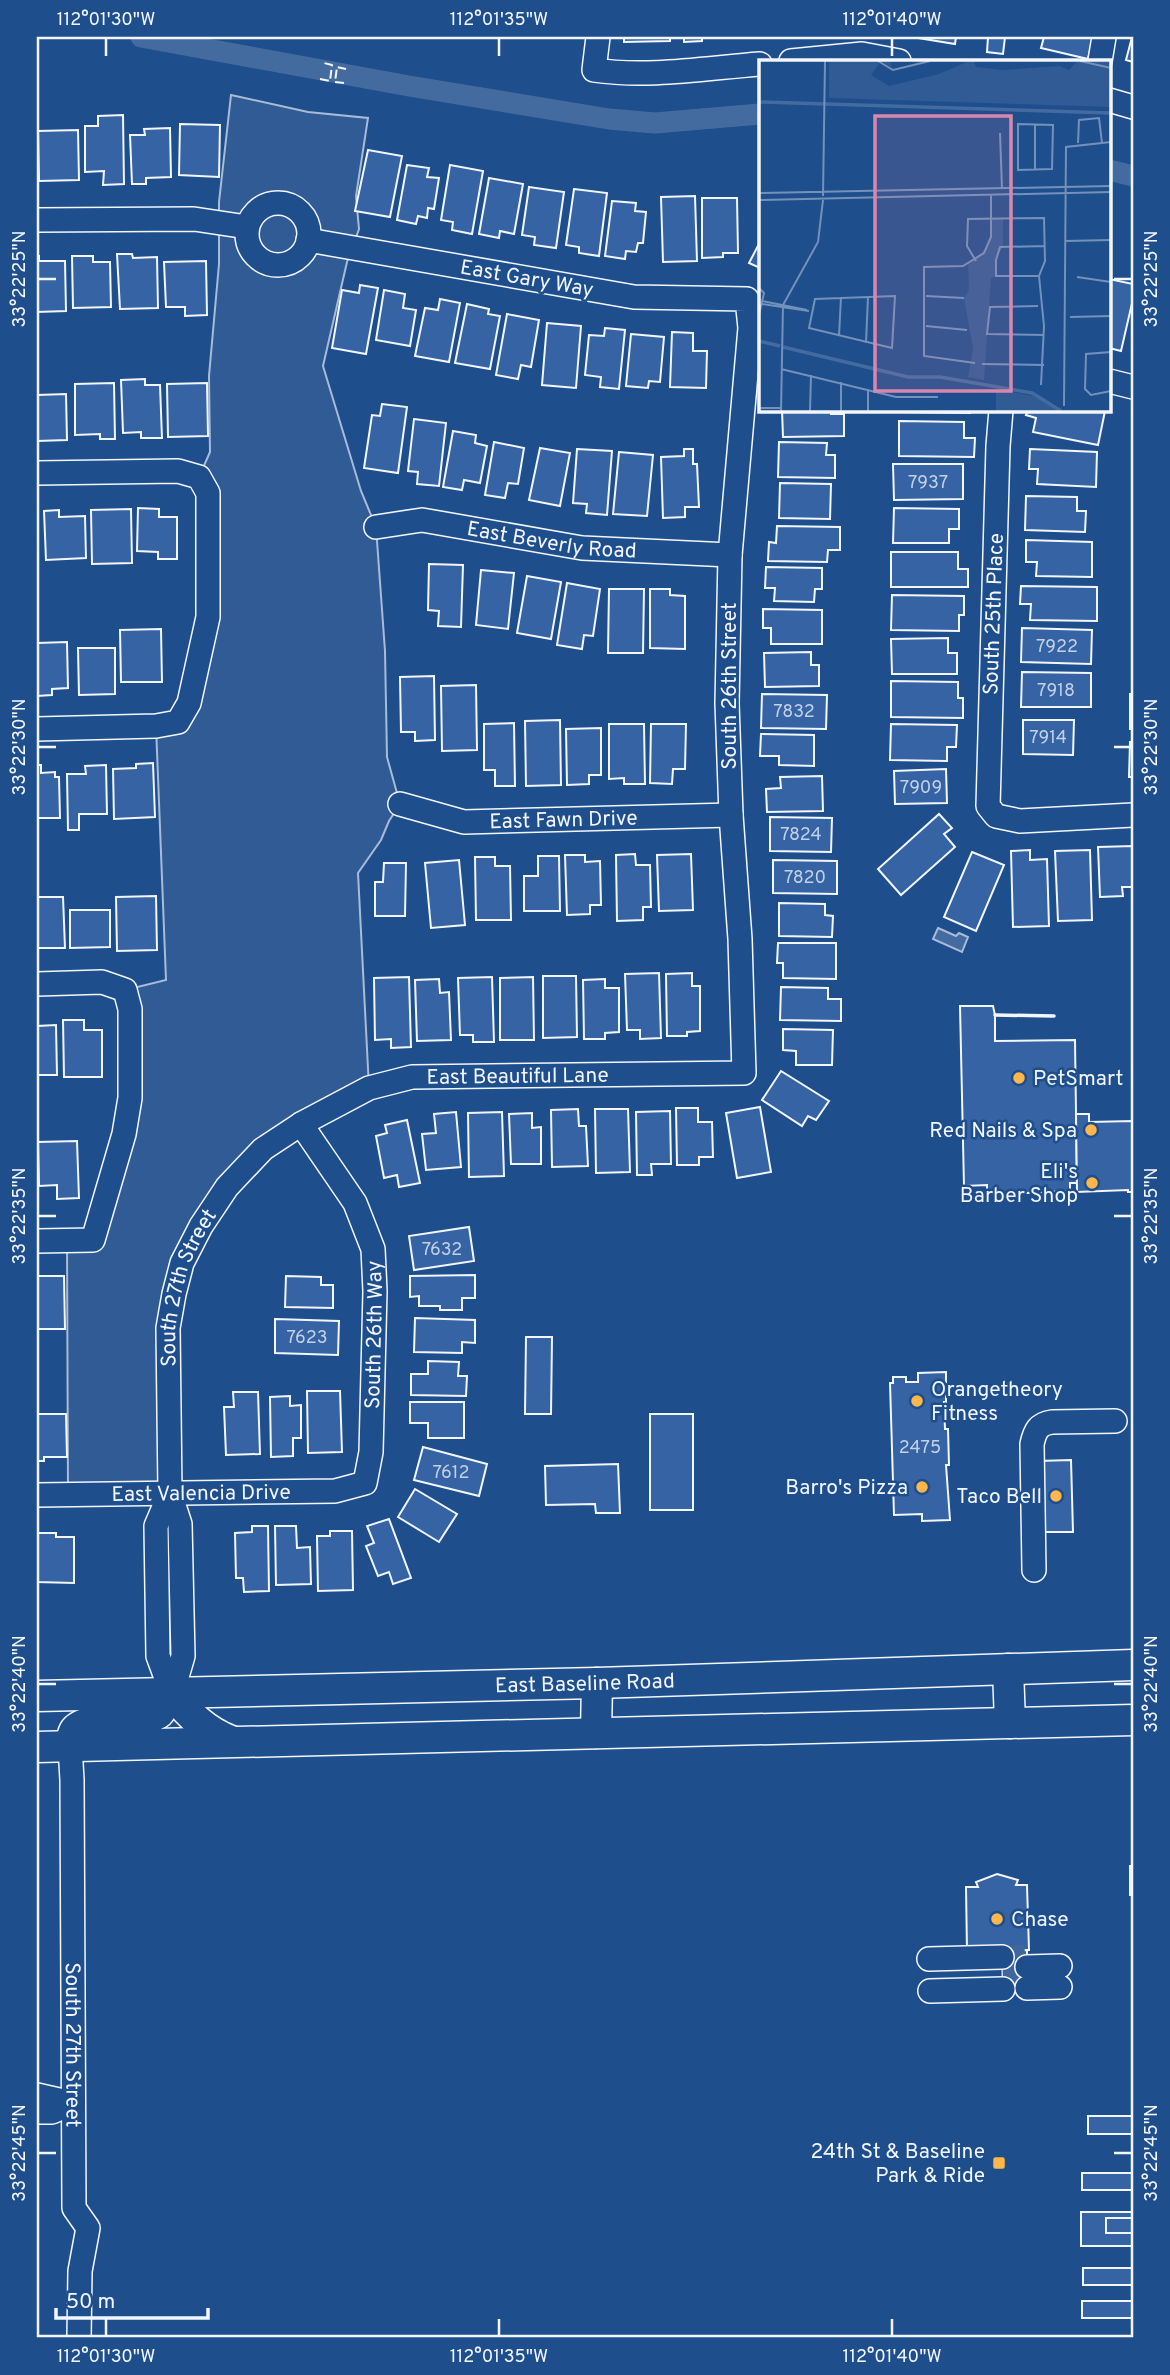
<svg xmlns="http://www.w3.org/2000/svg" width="1170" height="2375" font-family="Overpass,sans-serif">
<rect width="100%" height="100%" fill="#1f4e8c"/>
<path fill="#305b95" stroke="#a8bbd7" stroke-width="2" d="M231,95L308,112L368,118L356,196L359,229L347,262L323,366L361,491L376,527L385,651L387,757L400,804L389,821L381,840L358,873L369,1088L263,1149L182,1263L170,1493L68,1494L67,1241L93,1239L124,1134L125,990L166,980L156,726L178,722L208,617L199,477L210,452L209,376L219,264V202Z"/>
<path fill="#446ba0" stroke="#a8bbd7" stroke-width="2" d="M938,928L956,936L959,933L968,937L962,952L933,939Z"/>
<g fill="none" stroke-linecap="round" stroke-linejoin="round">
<g stroke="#446ba0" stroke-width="21">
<path d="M141,37L409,86L609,119L655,123L760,114"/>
<path d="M1109,170L1133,176"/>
</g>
</g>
<g fill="#3563a3" stroke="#f2f6ff" stroke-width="2">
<path d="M624,37H670V41L624,42Z"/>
<path d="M684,37H702V41L684,42Z"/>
<path d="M912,37H956L955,44Z"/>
<path d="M988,37H1005L1003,54L987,52Z"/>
<path d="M1044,37H1093L1088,59L1041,48Z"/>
<path d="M1132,37H1133V62L1126,60Z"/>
<path d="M123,115L124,184L103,185L104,171L85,172V126H98V116Z"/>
<path d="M180,124L220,125L219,177L179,175Z"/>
<path d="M170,128L171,177L146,178V184H132L130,135H145L144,129Z"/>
<path d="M78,130L79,180L39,181L38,131Z"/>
<path d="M368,150L402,156L390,217L355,211Z"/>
<path d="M407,165L429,168L427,177L439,178L434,209L428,208L427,218L418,216L416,224L397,220Z"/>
<path d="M450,165L483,171L472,234L452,230L453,222L441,220Z"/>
<path d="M489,178L523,184L514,234L500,231L499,238L479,234Z"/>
<path d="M529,187L564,192L556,248L534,245L535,237L522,235Z"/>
<path d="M574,189L607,193L599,256L579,253V247L566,245Z"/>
<path d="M695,196L697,261L663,262L661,197Z"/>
<path d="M702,198H737L738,253H723V257L702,258Z"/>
<path d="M612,201L636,203L635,211L646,212L643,243H638L636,252L626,251L625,259L605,256Z"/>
<path d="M760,242V268L749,263Z"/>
<path d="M117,254H132L133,258L157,257L158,308L120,309Z"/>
<path d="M37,256H39V261H65L66,311L37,312Z"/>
<path d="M72,256H93V262H110L111,307L73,308Z"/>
<path d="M206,261L207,315L185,316V307H166L164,262Z"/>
<path d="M1109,279L1133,284V299L1121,351L1109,348Z"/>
<path d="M360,285L378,288L366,354L332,348L342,290L359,293Z"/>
<path d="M384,290L405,294L403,308L416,310L410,346L376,340Z"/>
<path d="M440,299L460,303L449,362L415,356L425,308L438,310Z"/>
<path d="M467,304L489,309L488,314L500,316L490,369L455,363Z"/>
<path d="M507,314L539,320L531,367L521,365L518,379L496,375Z"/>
<path d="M547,323L581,326L576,388L542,385Z"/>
<path d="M605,328L625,330L619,389L600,387L601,377L585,375L589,335L604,336Z"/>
<path d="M672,332L693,333V351H707L706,388L670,387Z"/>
<path d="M631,334L664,337L660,382L649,381L648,388L626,386Z"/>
<path d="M145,379V385H160L162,438H141V432L123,433L121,380Z"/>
<path d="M114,383L115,439H100V434L75,435V384Z"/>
<path d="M207,383L208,436L168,437L167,384Z"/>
<path d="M66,394L67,440L37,441V395Z"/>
<path d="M382,404L407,407L398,473L364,468L372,415L380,416Z"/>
<path d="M782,410H831V414H844V436L783,437Z"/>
<path d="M902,410H970V413L902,412Z"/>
<path d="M1028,410L1105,411L1098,445L1033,432L1036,418L1026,415Z"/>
<path d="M414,419L446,423L439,486L417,484L418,472L408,471Z"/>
<path d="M899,421L964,422V438H975L974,457L899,456Z"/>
<path d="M453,431L476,435L475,443L487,446L480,483L464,480L462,490L443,487Z"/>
<path d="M494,442L524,448L518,484L508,483L505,498L485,495Z"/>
<path d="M779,442L827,443L826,455H835V478L778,477Z"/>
<path d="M540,448L570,453L560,506L529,500Z"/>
<path d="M577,449L612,451L607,515L586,513L587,504L573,503Z"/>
<path d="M684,449H693V464H697L699,507H685V517L663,518L661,457L684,456Z"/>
<path d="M1030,449L1097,452L1096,487L1037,484L1038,469H1029Z"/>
<path d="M619,452L653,455L647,516L613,514Z"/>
<path d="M893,464H963V499L894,500Z"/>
<path d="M780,483L831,484L830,519L779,518Z"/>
<path d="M1026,496L1077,497V511H1086L1085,532L1025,530Z"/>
<path d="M138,508L159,509V517H177V559H158V552L137,551Z"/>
<path d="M894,508L959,509V529H949V543H893Z"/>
<path d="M131,509L132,563L92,564L91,510Z"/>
<path d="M59,510V517L85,516L86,558L46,560L44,511Z"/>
<path d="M777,526L840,527V550H828L827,562L768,561L769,542L776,543Z"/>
<path d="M1026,540L1092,542V577L1036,576L1037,562H1026Z"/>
<path d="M891,552H958V569H968V587H891Z"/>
<path d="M429,564L463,565L461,627L438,626L439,611L428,610Z"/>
<path d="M766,567L822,568V589H815L814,602L774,601L775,588H765Z"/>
<path d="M481,570L514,573L508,629L476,625Z"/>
<path d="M527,576L561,582L551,639L517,633Z"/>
<path d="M567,583L600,589L593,636L584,635L582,649L557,645Z"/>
<path d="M1021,586L1097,587V621L1030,620L1031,604H1020Z"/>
<path d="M609,589H644L643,653H608Z"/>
<path d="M650,589H670V595L685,596V649L650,648Z"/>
<path d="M892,595L964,596V615H959V631L891,630Z"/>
<path d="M763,609L822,610V644H771V628H763Z"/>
<path d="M1022,628L1092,630L1091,664L1021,662Z"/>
<path d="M161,629L162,682H121L120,630Z"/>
<path d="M948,638V653H957V674H892L891,639Z"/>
<path d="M67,642L68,688L52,689V695L37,696V643Z"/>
<path d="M78,648H115V694L79,695Z"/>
<path d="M811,652V665H819V686L765,687L764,653Z"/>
<path d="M1022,672L1091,673V707H1021Z"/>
<path d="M434,676L435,740L415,741V732H401L400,677Z"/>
<path d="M891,681L958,682V698H963V718L891,717Z"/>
<path d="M476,685L477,750L442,751L441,686Z"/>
<path d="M762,694L827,695L826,729L761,728Z"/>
<rect x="1130" y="694" width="3" height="35"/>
<path d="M560,720L561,785L526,786L525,721Z"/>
<path d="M1023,720H1074L1073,755L1023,754Z"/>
<path d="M514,723L515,786H495V770H484V724Z"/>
<path d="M609,724H644L645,784H624V778L609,779Z"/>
<path d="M651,724H686L685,769H673L672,784L650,783Z"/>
<path d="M891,724L957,725L956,747H947V761L890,760Z"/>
<path d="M601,728V775H589V784L567,785L566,729Z"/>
<path d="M761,734L814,735V766L779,765V756H760Z"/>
<path d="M1130,742H1133V777H1129Z"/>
<path d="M153,763L155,817L114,819L113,769L136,768V764Z"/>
<path d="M37,765H41V773L55,772V777H59L60,818H37Z"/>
<path d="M106,765L107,814H79V830H68L67,774H86L85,766Z"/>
<path d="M946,769L947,803L895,804L894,771Z"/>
<path d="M822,776L823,811L767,812L766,789L781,788L780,777Z"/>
<path d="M939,814L952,828L944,834L955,847L901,895L878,869Z"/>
<path d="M770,817L832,818L831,852L770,851Z"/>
<path d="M1133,846V887H1122L1123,896L1100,897L1098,847Z"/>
<path d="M1030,850V860L1047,859L1049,926L1013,927L1011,851Z"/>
<path d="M1090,850L1092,920L1058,921L1055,851Z"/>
<path d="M972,852L1004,865L976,931L944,917Z"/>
<path d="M635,854L636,865H650L651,907H643V920L617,921L616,855Z"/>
<path d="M691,854L693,910L659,911L657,855Z"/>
<path d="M565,855H585V862L600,861L601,905H590V914L567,915Z"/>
<path d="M538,856H559L560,911H524V876H538Z"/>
<path d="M475,857H495V866H510L511,920H476Z"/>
<path d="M459,860L465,925L431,928L425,863Z"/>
<path d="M773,860L837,861V894L773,893Z"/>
<path d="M384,863H406L405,916H375V882H383Z"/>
<path d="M156,896L157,950L117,951L116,897Z"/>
<path d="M37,897H63L65,948H37Z"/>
<path d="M779,903L825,904V915L833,916L832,937L779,936Z"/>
<path d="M70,910H110V947L70,948Z"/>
<path d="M778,943H836V979L783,978V963H777Z"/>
<path d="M659,973L661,1038L640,1039V1030H627L625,974Z"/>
<path d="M692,973V986H700V1031L687,1032V1036H667L666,974Z"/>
<path d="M543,976H576L577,1037L543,1038Z"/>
<path d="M409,977L411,1047L391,1048V1039L375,1040L374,978Z"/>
<path d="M492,977L494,1042H473V1035H460L458,978Z"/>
<path d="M533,977L534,1040H500V978Z"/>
<path d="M439,979L440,993L449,992L451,1040L417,1041L415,980Z"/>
<path d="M605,979V988H619V1032L605,1033V1039H584L583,980Z"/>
<path d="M781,987L828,988V999H841V1021L780,1020Z"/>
<path d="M960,1006H993L995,1015V1041L1075,1040L1077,1183H1070V1191L1006,1194L987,1193V1185L964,1186Z"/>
<path d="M63,1020H84V1030H102V1077H64Z"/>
<path d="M56,1025L57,1075H37V1026Z"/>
<path d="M783,1029L833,1030L832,1065H796V1051L783,1050Z"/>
<path d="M781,1071L829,1101L816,1120L808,1116L802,1126L762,1100Z"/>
<path d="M760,1107L771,1172L737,1178L726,1113Z"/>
<path d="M676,1108H698V1122H712L713,1157H699V1165H677Z"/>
<path d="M578,1109L579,1126H586L588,1166L552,1167L551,1110Z"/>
<path d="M595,1109H628L630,1172L596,1173Z"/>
<path d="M670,1111L671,1164H651L652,1175H637L636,1112Z"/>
<path d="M456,1112L461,1167L426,1170L422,1134L436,1133L434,1114Z"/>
<path d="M502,1112L504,1176L469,1177L468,1113Z"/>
<path d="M532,1113V1128L541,1127V1164H511L509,1114Z"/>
<path d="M1076,1114H1089V1122L1133,1121V1192H1128V1190L1077,1192Z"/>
<path d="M407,1120L420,1183L399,1187L397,1175L384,1178L376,1136L387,1133L385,1125Z"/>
<path d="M77,1141L79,1198L57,1199V1185L39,1186L38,1142Z"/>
<path d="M469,1227L474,1261L414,1270L409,1236Z"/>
<path d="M475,1275V1298H462V1310H440V1306H419V1296L410,1297V1276Z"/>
<path d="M37,1276H64L65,1329H37Z"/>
<path d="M286,1276L321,1277V1285H333V1308L285,1307Z"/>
<path d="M415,1318L475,1320V1343L462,1342V1353L414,1352Z"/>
<path d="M275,1319L339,1321L338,1355L275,1353Z"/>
<path d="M526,1337H552L551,1414H525Z"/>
<path d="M428,1361L459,1362L458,1376H467L466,1396L411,1395V1374H428Z"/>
<path d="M946,1372V1402H944L945,1429H948L949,1465H946L950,1520L922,1521V1514L894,1515L890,1383H893V1377H906V1382H918V1373Z"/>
<path d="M307,1391H340L342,1452L308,1453Z"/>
<path d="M233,1392H258L260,1454L226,1455L224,1407H234Z"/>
<path d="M290,1396V1406L301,1405V1438H293V1456L271,1457L270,1397Z"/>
<path d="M410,1402H464V1438H428V1423H410Z"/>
<path d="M37,1414H66L67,1457H44V1461H37Z"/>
<rect x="650" y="1414" width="43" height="96"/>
<path d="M423,1447L487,1464L479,1496L414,1480Z"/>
<path d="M1071,1460L1073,1532H1040L1038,1461Z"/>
<path d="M618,1464L620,1513H596L595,1504L546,1505L545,1466Z"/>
<path d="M415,1489L457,1514L439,1542L398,1517Z"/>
<path d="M389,1519L411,1578L393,1584L389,1572L378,1576L366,1546L374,1543L367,1526Z"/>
<path d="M252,1526H268L269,1591L244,1592L243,1578H236L235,1533L252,1532Z"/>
<path d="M275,1526H296L297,1548L310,1547L311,1584L276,1585Z"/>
<path d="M330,1531H352L353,1590L318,1591L317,1536H330Z"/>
<path d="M37,1533H56V1537H74V1583L37,1582Z"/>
<rect x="1130" y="1866" width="3" height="29"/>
<path d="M997,1874L1018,1880L1016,1885H1027L1029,1950L967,1952L966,1887H978L976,1882Z"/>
<path d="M1027,1950V1990H1003L1002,1951Z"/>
<rect x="1088" y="2116" width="45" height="18"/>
<rect x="1082" y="2173" width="51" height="17"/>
<rect x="1081" y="2212" width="52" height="34"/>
<rect x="1106" y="2218" width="27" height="15"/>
<rect x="1083" y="2268" width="50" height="17"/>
<rect x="1082" y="2301" width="51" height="17"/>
</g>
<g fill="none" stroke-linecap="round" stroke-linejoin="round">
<g stroke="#3f679d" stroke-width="23" stroke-dasharray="23 11" stroke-linecap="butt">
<path d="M1002,1957L1027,1956"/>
<path d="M1003,1979L1027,1978"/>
</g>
<defs>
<g id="minor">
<path d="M598,37L594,70C648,78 706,68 760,64"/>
<path d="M791,61L862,54L899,61"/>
<path d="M1100,61L1104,37"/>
<path d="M1109,100L1133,107"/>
<circle cx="278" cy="234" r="31"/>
<path d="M37,220L194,219L247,227"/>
<path d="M1109,381L1133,387"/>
<path d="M1001,410L998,446L988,806L996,816L1020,821L1133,815"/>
<path d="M37,473L178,471L199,477L208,493V617L189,703L178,722L156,726L37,729"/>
<path id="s1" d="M376,527L422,520L582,548L730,555"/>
<path id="s2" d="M400,804L464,822L731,815"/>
<path d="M37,984L102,982L125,990L130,1009V1098L124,1134L93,1240L37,1241"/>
<path d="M170,1493L156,1526L158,1656L172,1694"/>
<path id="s3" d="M37,1495L335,1491L365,1483L371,1452L375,1291L373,1249L355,1203L301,1124"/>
<path d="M1034,1570L1032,1444C1035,1431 1038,1424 1052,1422L1115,1421"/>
<path id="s4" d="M172,1694L183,1656L180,1524L170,1493L168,1328L174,1294L182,1263L201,1226L227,1187L263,1149L301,1124L369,1088L412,1077L744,1073L740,939L731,815L727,703L730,555L750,328L747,299L634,297L308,240"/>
<path id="s5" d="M70,1746L72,1780L74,2208L88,2228L80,2271L79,2338"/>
<path d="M929,1959L1002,1957"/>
<path d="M1027,1967L1060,1966"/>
<path d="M1027,1988L1060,1987"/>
<path d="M930,1991L1003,1989"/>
<path d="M37,2095L72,2103"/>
<path d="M37,2112H52L72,2103"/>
</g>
<g id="major">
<path d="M1008,1669L1010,1723"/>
<path d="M172,1694C190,1715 205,1731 231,1741"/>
<path id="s6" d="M37,1696L597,1683L1133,1665"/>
<path d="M596,1733L597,1683"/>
<path d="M70,1746C72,1740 72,1734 75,1730C86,1716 133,1719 151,1717L159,1713L172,1694"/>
<path d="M37,1747L1133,1720"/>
</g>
</defs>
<use href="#minor" stroke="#f2f6ff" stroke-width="26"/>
<use href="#major" stroke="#f2f6ff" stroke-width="33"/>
<use href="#minor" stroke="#1f4e8c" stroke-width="23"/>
<use href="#major" stroke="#1f4e8c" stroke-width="30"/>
<g stroke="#f2f6ff" stroke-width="2" stroke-dasharray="9 3.5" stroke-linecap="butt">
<path d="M320,79L330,81L332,65L324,63"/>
<path d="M344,83L335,82L337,67L346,69"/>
</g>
<path stroke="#f2f6ff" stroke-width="3.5" d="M995,1015L1054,1016"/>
</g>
<path fill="none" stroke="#f2f6ff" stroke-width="2.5" d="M106,38V56M499,38V56M892,38V56M38,279H56M1114,279H1132M38,747H56M1114,747H1132M38,1216H56M1114,1216H1132M38,1684H56M1114,1684H1132M38,2153H56M1114,2153H1132M106,2319V2336M499,2319V2336M892,2319V2336"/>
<g fill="#ffb74d" stroke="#1f4e8c" stroke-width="2.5">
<circle cx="1019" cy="1078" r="7"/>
<circle cx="1091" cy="1130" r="7"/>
<circle cx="1092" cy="1183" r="7"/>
<circle cx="917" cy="1401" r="7"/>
<circle cx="922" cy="1487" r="7"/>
<circle cx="1056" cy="1496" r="7"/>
<circle cx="997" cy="1919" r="7"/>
<rect x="992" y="2156" width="14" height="14" rx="3.5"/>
</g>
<g text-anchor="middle" stroke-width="5" stroke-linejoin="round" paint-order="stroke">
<g font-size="18" fill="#c3d1e8">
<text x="928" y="488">7937</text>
<text x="1057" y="652">7922</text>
<text x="1056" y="696">7918</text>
<text x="794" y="717">7832</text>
<text x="1048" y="743">7914</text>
<text x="921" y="793">7909</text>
<text x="801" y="840">7824</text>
<text x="805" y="883">7820</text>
<text x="442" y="1255">7632</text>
<text x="307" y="1343">7623</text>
<text x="920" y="1453">2475</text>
<text x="451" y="1478">7612</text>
</g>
<g font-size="21" fill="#f2f6ff" stroke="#1f4e8c">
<text transform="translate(527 278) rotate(10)" y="7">East Gary Way</text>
<text dy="7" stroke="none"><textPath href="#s1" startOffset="178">East Beverly Road</textPath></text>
<text transform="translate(993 614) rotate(-88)" y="7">South 25th Place</text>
<text transform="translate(729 686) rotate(-90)" y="7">South 26th Street</text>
<text dy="7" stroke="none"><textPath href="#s2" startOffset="166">East Fawn Drive</textPath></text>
<text dy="7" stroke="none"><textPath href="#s4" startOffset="849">East Beautiful Lane</textPath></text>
<text dy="7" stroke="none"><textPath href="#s4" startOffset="413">South 27th Street</textPath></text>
<text dy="7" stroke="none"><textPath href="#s3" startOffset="478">South 26th Way</textPath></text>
<text dy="7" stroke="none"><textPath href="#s3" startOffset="164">East Valencia Drive</textPath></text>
<text dy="7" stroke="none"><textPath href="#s6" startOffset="548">East Baseline Road</textPath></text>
<text dy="7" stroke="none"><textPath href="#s5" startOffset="299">South 27th Street</textPath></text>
</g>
<g font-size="21" fill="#f2f6ff" stroke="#1f4e8c" text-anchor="end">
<text x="1033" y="1085" text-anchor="start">PetSmart</text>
<text x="1077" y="1137">Red Nails &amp; Spa</text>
<text x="1078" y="1178">Eli's<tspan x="1078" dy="24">Barber Shop</tspan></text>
<text x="931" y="1396" text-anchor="start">Orangetheory<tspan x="931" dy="24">Fitness</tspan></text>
<text x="908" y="1494">Barro's Pizza</text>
<text x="1042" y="1503">Taco Bell</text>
<text x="1011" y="1926" text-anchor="start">Chase</text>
<text x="985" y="2158">24th St &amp; Baseline<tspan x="985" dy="24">Park &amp; Ride</tspan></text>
</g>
</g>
<g transform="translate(759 60)">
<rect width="352" height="352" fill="#1f4e8c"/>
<path d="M70,1H132V7L122,1L112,15L130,26L180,14L210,1H215L217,7L244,10L301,6L310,10L318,1H352V47L70,38ZM232,158H244V187L237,199V216L232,218L225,320L209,317L214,288L205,238L210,230L209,205L230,185ZM237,329L279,337L298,351H237Z" fill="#305b95"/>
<path fill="none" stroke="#446ba0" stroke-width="3.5" d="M0,42L352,53M0,281L21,286M24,287L149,317H181L273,333L302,351"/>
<path fill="none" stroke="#7391ba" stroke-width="2" d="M119,1L134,10L171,1M321,1L352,8M259,64L294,65L293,109L259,110ZM241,73L243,129M319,83L320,60L340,58L343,83M276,110V64M0,133L352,126M64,136L66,1M0,140L352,132M306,181L352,180M217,201L208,186L209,159L285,158L286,201L280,216L285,266L282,325M279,216H237V200L241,187L286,186M318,217L352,222M0,228L5,233L0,255M136,236L133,288L50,268L56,239ZM167,236L205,238M3,241L48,250M3,244L50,251M279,246L231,247L228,274L285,275M311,257L352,256M167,266L208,270M80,276L82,237M107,283L109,237M352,292L327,294L326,329L332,335L352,331M216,303L165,296V207L204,206L225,193L232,177V135M223,304L285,305M22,309L137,337H179M305,346L307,87L352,82M0,348H22M22,351L24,245L59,182L64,140M51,351L52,315M82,351V322M109,351V329"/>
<path fill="#da87ad" fill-opacity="0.15" stroke="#da87ad" stroke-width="3.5" d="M116,56H252V331H116Z"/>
<rect width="352" height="352" fill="none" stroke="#f2f6ff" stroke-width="3.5"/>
</g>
<rect width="1170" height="2375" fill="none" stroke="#1f4e8c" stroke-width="77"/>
<path d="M56 2308v10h152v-10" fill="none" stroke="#f2f6ff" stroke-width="3.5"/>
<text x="66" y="2308" font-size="21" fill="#f2f6ff" stroke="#1f4e8c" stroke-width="5" paint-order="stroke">50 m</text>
<rect x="38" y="38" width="1094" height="2298" fill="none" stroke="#f2f6ff" stroke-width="2.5"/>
<g font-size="18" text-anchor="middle" fill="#f2f6ff">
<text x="106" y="25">112°01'30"W</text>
<text x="499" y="25">112°01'35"W</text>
<text x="892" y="25">112°01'40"W</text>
<text transform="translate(1151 279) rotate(-90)" y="6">33°22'25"N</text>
<text transform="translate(19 279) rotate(-90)" y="6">33°22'25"N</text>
<text transform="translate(1151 747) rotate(-90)" y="6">33°22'30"N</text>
<text transform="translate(19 747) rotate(-90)" y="6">33°22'30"N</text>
<text transform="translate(19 1216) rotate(-90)" y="6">33°22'35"N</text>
<text transform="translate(1151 1216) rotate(-90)" y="6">33°22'35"N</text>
<text transform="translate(19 1684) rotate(-90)" y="6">33°22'40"N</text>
<text transform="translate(1151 1684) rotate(-90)" y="6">33°22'40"N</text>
<text transform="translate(19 2153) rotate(-90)" y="6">33°22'45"N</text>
<text transform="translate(1151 2153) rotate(-90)" y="6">33°22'45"N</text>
<text x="106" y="2362">112°01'30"W</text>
<text x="499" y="2362">112°01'35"W</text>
<text x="892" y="2362">112°01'40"W</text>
</g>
</svg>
